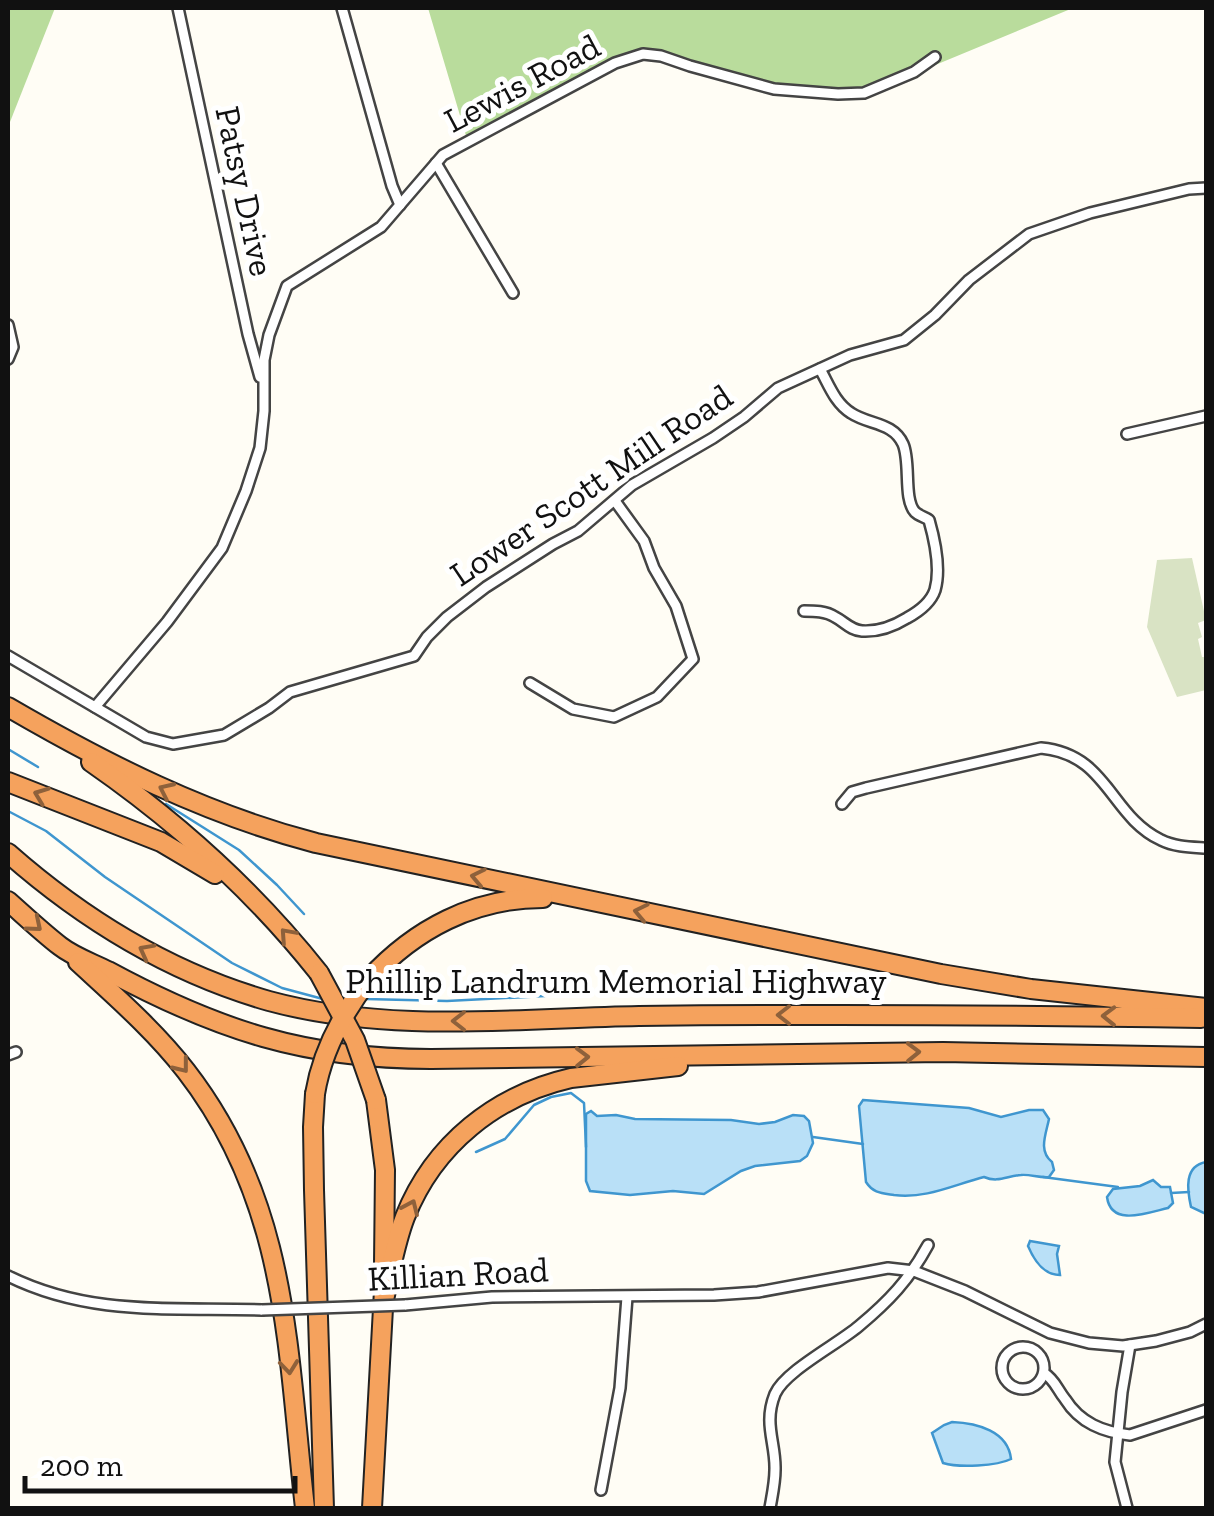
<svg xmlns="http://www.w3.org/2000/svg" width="1214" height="1516" font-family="'Zilla Slab',serif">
<rect width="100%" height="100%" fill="#fffdf5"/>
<g fill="#b9dc9c">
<path d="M8,8H55L8,127Z"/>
<path d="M428,8H1073L875,90L740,85L635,55L467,139Z"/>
</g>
<path fill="#d9e3c4" d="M1192,558L1206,620L1198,623L1202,637L1198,639L1202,657H1206V690L1177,697L1147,627L1157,560Z"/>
<g fill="#b9e0f7" stroke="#3f96cf" stroke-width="2.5">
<path d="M863,1100L969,1108L1001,1117L1029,1110H1043L1049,1119C1046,1134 1038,1151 1052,1162L1054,1170L1049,1177C1039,1178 1030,1174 1021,1175C1007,1176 998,1183 984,1177C953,1185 926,1199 894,1195C881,1193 873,1193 866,1182L859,1106Z"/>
<path d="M591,1111L597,1116L616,1115L635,1119L731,1120L759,1124L775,1122L793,1115L804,1116L809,1121L813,1143L807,1156L800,1161L755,1166L741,1171L704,1194L673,1191L630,1195L590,1191L586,1181V1114Z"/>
<path d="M1206,1162V1214L1191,1207C1187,1189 1184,1166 1206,1162Z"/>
<path d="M1153,1180L1161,1187H1170L1173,1203L1168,1208C1147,1213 1111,1227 1107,1197L1113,1189L1140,1186Z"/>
<path d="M1030,1241L1059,1246L1057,1254L1060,1275C1043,1275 1034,1260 1028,1246Z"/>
<path d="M952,1422C977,1423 1008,1431 1011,1459C997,1466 959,1468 943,1463L932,1433L944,1425Z"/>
</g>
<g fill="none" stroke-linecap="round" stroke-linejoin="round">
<g stroke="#3f96cf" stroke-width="2.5">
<path d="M8,749L38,767"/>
<path d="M166,804L239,850L277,885L304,914"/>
<path d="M8,811L46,831L105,877L232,963L282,988L323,999"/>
<path d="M366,999L447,1001L545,996"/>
<path d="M813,1137L863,1144"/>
<path d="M476,1152L505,1139L534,1105L551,1097L571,1093L584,1103L586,1147"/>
<path d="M1043,1177L1118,1187"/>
<path d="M1171,1193L1189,1192"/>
</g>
<defs>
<g id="minor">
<path d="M178,8L248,334L260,377"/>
<path d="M342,8L392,186L400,205"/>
<path d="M436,163L513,293"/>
<path d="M8,325L13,347L8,359"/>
<path d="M1127,434L1206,416"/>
<path d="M804,611C814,611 826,611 835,617C845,622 850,630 862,631C878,632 894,626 907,618C918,612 931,602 935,590C941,569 935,541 929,520C925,517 919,516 915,512C903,499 911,462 903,444C893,422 869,425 851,413C835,403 829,385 820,369"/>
<path d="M8,656L146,737L173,744L224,735L269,708L290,692L414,656L427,637L447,617L486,587L553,544L578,531L632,485L713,438L744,417L778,388L850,355L904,340L935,315L969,280L1029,234L1090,213L1189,189L1206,188"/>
<path d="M530,683L573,709L614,717L657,697L693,659L676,606L654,568L644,541L615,501"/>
<path d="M95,707L167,622L222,548L246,491L260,448L264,411V360L269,335L287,286L381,227L443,155L615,63L643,54L661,56L690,66L774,89L838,94L864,93L914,72L935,57"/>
<path d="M842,804L852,792L866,788L1041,748C1108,754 1110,816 1161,840C1175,847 1191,847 1206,848"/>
<path d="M8,1055L16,1052"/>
<path d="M8,1276C91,1317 172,1307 262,1310"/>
<path d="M405,1305L492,1297L714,1295L758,1292L888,1268L914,1271L965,1291L1050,1333L1089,1343L1123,1346L1156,1341L1190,1332L1206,1324"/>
<circle cx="1023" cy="1368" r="21"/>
<path d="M1044,1373C1055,1380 1057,1389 1065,1399C1080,1423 1103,1432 1130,1435L1206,1410"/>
<path d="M601,1490L620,1388L627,1297"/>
<path d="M770,1508C772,1496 775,1483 775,1470C776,1443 763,1424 775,1394C785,1371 838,1344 859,1326C889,1301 909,1280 928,1245"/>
<path d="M1127,1508L1115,1462L1122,1392L1130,1345"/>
</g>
<g id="motorway">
<path d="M8,707C106,764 205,814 316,843L941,974L1031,989L1206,1008"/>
<path d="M91,762C176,821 254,891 319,973"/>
<path d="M8,782L161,842L215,874"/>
<path d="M8,853C84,920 171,973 269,1001C390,1034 517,1018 639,1016C827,1014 1014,1015 1201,1018"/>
<path d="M8,901C25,916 42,932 60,946C74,957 92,963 108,971C217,1030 306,1059 431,1059L943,1052L1206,1057"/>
<path d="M78,962C116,997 155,1031 186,1071C289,1204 287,1350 305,1508"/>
<path d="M369,979C415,929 474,898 543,898"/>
<path d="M315,1094L313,1127L314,1190L324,1508"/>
<path d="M376,1100L385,1170L384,1264"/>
<path d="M384,1300C390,1272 395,1243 405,1217C434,1144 496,1095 571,1078L678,1066"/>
<path d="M372,1508L384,1290"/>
</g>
</defs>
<use href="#minor" stroke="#444" stroke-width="14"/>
<use href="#motorway" stroke="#222" stroke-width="22"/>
<use href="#minor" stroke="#fff" stroke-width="9"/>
<use href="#motorway" stroke="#f5a25d" stroke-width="18"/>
<defs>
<path id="minor-bridge" d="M262,1310L405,1305"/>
<g id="motorway-bridge">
<path d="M319,973L355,1040L376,1100"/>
<path d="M315,1094C322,1051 342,1014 369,979"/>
</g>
</defs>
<use href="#minor-bridge" stroke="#444" stroke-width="14" stroke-linecap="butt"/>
<use href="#motorway-bridge" stroke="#222" stroke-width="22" stroke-linecap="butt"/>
<use href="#minor-bridge" stroke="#fff" stroke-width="9"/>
<use href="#motorway-bridge" stroke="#f5a25d" stroke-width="18"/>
</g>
<defs><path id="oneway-chevron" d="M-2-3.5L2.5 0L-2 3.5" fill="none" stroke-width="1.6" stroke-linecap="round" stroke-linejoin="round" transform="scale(2.5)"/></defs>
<g stroke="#8e613b">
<use href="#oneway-chevron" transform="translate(166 790) rotate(-155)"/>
<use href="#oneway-chevron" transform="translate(41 795) rotate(-159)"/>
<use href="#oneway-chevron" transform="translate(478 877) rotate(-168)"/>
<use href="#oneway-chevron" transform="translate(641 912) rotate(-168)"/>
<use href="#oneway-chevron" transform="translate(35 925) rotate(40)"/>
<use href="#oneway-chevron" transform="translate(287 935) rotate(-132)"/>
<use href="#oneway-chevron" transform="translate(146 951) rotate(-152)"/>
<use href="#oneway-chevron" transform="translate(784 1015) rotate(180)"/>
<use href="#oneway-chevron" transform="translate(1109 1016) rotate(-179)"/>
<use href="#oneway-chevron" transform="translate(459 1021) rotate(180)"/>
<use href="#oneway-chevron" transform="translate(913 1052) rotate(-1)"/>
<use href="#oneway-chevron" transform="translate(582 1057) rotate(-1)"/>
<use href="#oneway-chevron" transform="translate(182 1066) rotate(52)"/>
<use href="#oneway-chevron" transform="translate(411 1207) rotate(-66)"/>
<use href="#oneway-chevron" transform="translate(289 1367) rotate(84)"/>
</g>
<g text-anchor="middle" stroke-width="10" stroke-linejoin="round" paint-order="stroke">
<g font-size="35" fill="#111" stroke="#fff">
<text transform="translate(522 83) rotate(-28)" y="12">Lewis Road</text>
<text transform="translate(245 191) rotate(78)" y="12">Patsy Drive</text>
<text transform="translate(591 485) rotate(-34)" y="12">Lower Scott Mill Road</text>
<text x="616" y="993">Phillip Landrum Memorial Highway</text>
<text transform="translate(458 1274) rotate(-3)" y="12">Killian Road</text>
</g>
</g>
<rect width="1214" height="1516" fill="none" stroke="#111111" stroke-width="20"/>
<path d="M25 1476v15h270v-15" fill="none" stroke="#111111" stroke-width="5"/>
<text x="40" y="1476" font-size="30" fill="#111111" stroke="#ffffff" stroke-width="8" paint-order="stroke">200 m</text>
</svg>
